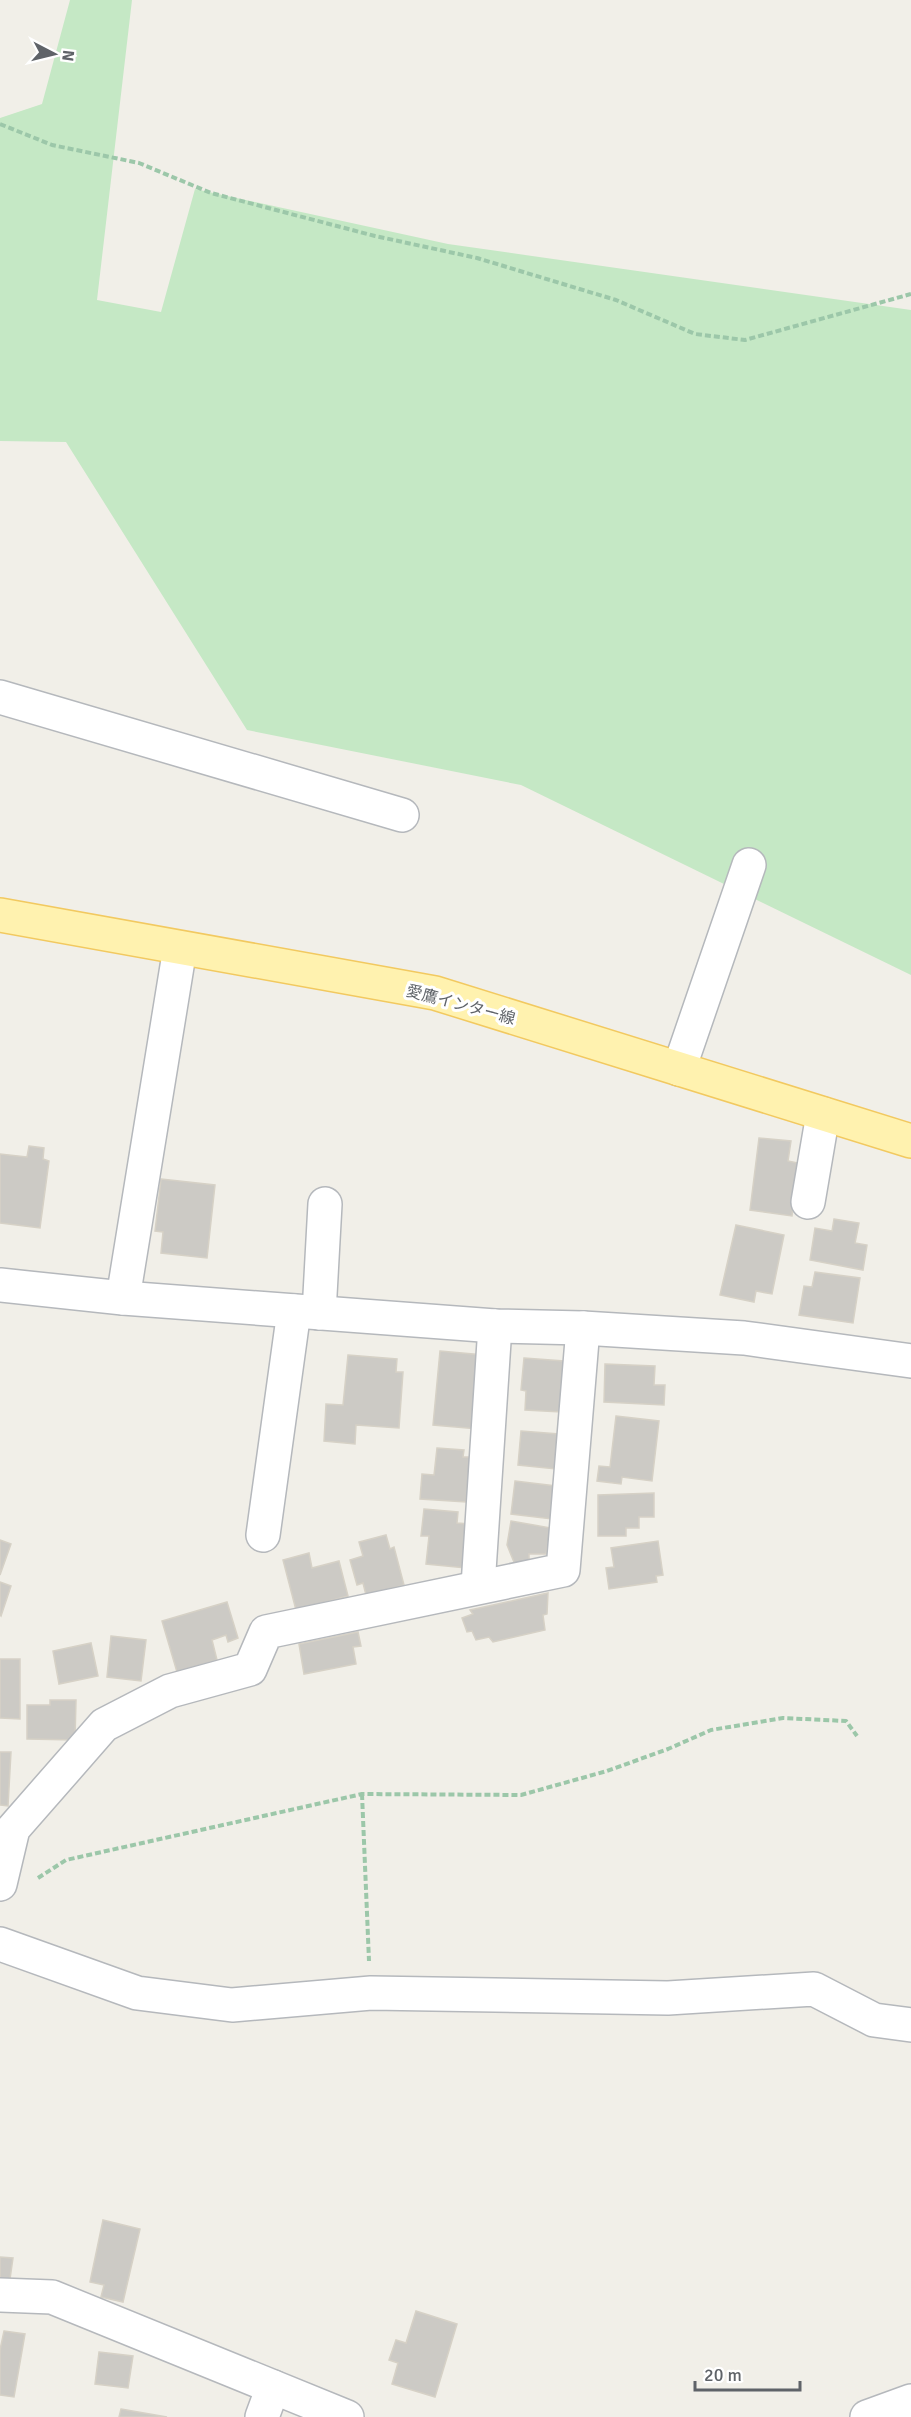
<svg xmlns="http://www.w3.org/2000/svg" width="911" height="2417" font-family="Signika,'Noto Sans JP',sans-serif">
<rect width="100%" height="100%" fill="#f1efe8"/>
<path fill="#c5e8c5" d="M70,0H132L97,300L161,312L195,189L448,244L911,310V975L521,785L247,730L66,442L0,441V118L42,104Z"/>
<g fill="#cccac5" stroke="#d6d1c6" stroke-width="1.5">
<path d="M759,1138L791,1141L788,1161L798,1163L792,1216L750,1210Z"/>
<path d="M29,1146L44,1148L43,1159L49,1161L40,1228L0,1223V1154L27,1157Z"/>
<path d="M161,1179L215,1185L207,1258L161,1253L163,1232L155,1231Z"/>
<path d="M834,1219L859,1223L855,1243L867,1245L863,1270L810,1260L815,1228L832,1231Z"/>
<path d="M736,1225L784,1235L772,1294L756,1291L754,1302L720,1295Z"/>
<path d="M815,1272L860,1278L853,1323L799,1315L804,1286L812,1287Z"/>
<path d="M440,1351L484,1355L478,1429L433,1425Z"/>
<path d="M348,1355L397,1359L396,1372H403L399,1428L356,1425L355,1444L324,1441L326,1404L343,1405Z"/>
<path d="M524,1358L564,1361L561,1412L525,1410L526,1391L521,1390Z"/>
<path d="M605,1364L655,1366L654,1385H665L664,1405L604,1402Z"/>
<path d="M616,1416L659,1421L652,1481L622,1477L621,1484L597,1481L599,1466L610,1467Z"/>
<path d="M521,1431L559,1434L556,1469L518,1465Z"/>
<path d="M437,1448L464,1450L463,1457H470L466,1502L420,1499L422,1474L434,1475Z"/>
<path d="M515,1481L556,1486L552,1519L511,1514Z"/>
<path d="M654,1493V1517H639V1528H626V1536H598V1495Z"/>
<path d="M424,1509L458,1512L457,1523L470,1524L466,1568L426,1564L429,1536H421Z"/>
<path d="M511,1521L551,1528L546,1554H529V1563L514,1562L507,1545Z"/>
<path d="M386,1535L390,1549L394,1547L404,1585L366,1595L363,1583L357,1585L350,1560L363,1556L359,1542Z"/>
<path d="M0,1540L11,1544L0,1575Z"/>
<path d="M658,1541L663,1575L656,1576L657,1582L609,1589L606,1568L614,1567L611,1548Z"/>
<path d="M309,1553L312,1568L339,1561L348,1596L296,1610L283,1560Z"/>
<path d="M0,1582L11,1586L1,1616L0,1615Z"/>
<path d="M548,1593L547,1614L543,1615L545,1630L493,1642L489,1637L476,1640L472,1631L467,1632L462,1618L473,1614L470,1610Z"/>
<path d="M227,1602L238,1638L228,1642L226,1635L212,1640L217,1660L177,1672L162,1621Z"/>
<path d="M358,1632L361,1646L353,1647L356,1664L304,1674L299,1644Z"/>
<path d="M111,1636L146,1640L141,1681L107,1677Z"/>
<path d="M91,1643L98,1676L59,1684L53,1651Z"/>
<path d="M0,1659H20V1719L0,1718Z"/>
<path d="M50,1700H76L75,1740L27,1739V1705H50Z"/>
<path d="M0,1752H11L8,1806L0,1805Z"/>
<path d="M103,2220L140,2229L123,2302L101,2297L104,2285L90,2282Z"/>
<path d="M0,2257L13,2258L10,2279L0,2278Z"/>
<path d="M416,2311L457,2324L435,2397L392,2384L398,2363L389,2360L396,2340L406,2343Z"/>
<path d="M4,2331L25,2334L14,2397L0,2395V2350Z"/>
<path d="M99,2352L133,2356L128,2388L95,2384Z"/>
<path d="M121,2409L167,2417H119Z"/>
</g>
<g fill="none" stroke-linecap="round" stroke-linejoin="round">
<defs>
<g id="minor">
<path d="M0,697L402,815"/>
<path d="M679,1069L749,865"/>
<path d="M808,1202L823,1114"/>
<path d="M0,1285L123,1298L495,1326L583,1328L744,1338L911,1361"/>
<path d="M123,1298L180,948"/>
<path d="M319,1313L325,1204"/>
<path d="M263,1535L294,1311"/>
<path d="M478,1586L495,1326"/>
<path d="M0,1884L13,1829L104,1725L170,1691L250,1669L266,1632L563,1570L583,1328"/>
<path d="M0,1944L137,1993L232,2005L371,1993L668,1998L814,1989L874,2020L911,2025"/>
<path d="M0,2295L52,2297L347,2417"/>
<path d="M262,2417L273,2387"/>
<path d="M867,2417L911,2401"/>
</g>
<path id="major" d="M0,915L435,993L911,1141"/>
</defs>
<use href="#minor" stroke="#b5b8bc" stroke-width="36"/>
<use href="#major" stroke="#f2c960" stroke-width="36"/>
<g stroke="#9cc7a9" stroke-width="4" stroke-dasharray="6 3" stroke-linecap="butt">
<path d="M0,124L52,145L139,163L211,193L375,236L477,258L616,300L695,334L745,340L911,294"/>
<path d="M362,1794L369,1961"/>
<path d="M38,1878L66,1860L362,1794L521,1795L607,1771L668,1749L711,1730L783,1718L846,1721L857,1736"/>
</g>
<use href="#minor" stroke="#fff" stroke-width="33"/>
<use href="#major" stroke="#fff2af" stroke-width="33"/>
</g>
<g text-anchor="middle" stroke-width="6" stroke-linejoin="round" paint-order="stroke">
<g font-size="16" fill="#5f6368" stroke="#fff">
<text transform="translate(461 1004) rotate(15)" y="6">愛鷹インター線</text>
</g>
</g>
<g transform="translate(54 54) rotate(97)" stroke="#ffffff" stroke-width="4.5" paint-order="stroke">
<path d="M0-4.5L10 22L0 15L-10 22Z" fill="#5f6368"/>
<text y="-9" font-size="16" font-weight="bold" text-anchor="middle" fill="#5f6368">N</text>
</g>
<path d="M695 2381v9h105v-9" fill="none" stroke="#5f6368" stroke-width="3"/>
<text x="704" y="2381" font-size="18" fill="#5f6368" stroke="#ffffff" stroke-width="4.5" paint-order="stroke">20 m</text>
</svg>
